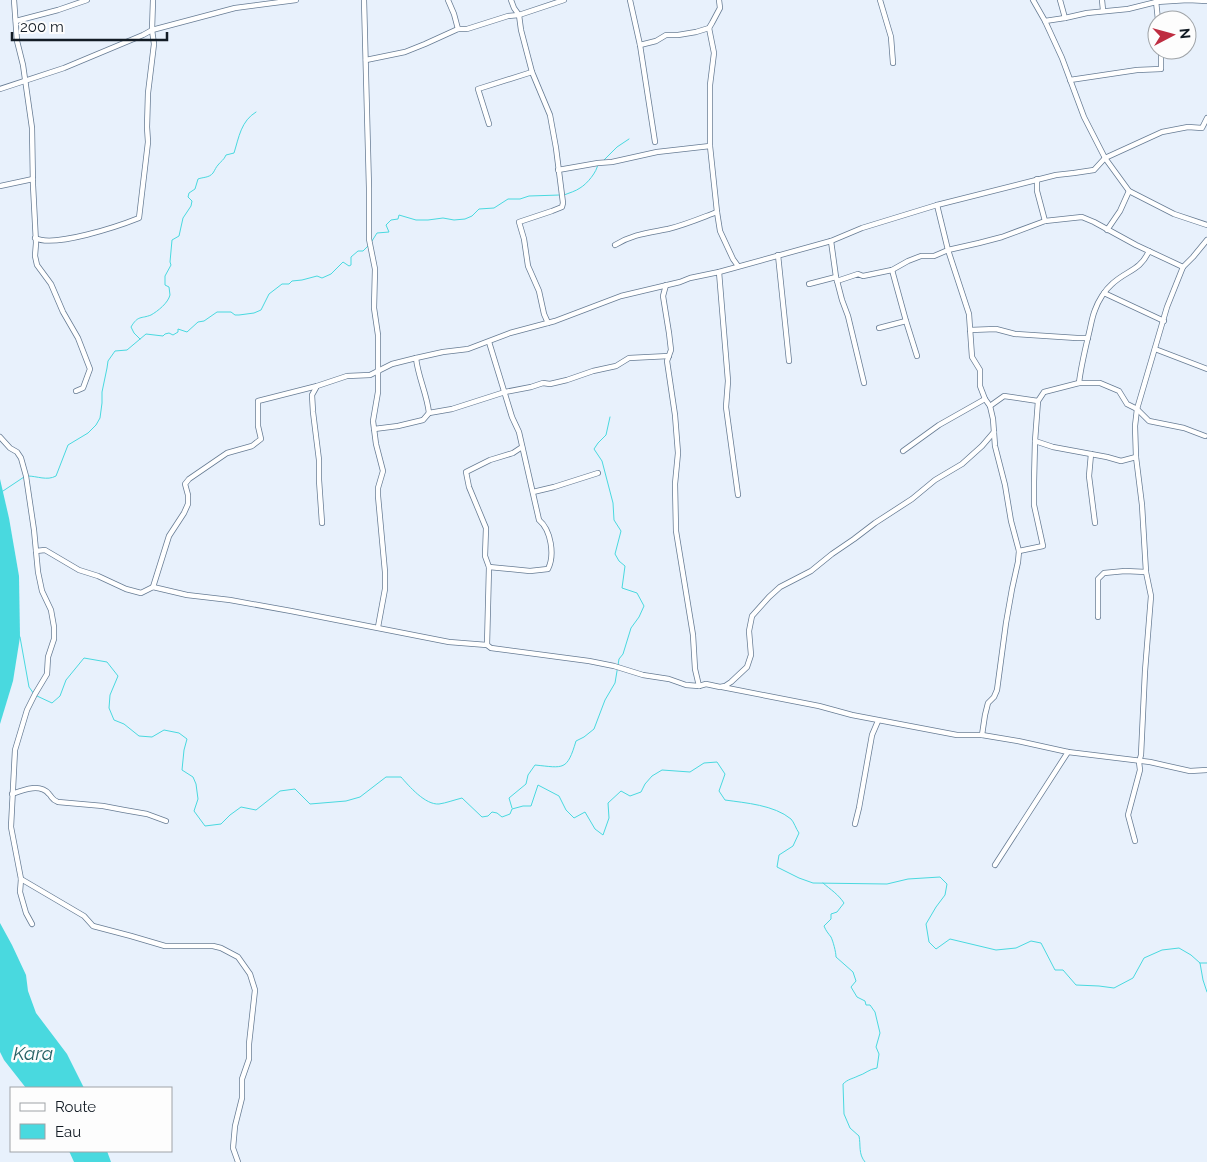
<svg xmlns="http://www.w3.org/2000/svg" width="1207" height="1162" font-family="Raleway,sans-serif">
<rect width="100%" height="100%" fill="#e8f1fc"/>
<g fill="#49d9df">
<path d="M0,479L9,518L19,576L20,637L13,681L0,724Z"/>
<path d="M0,923L12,945L26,975L28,991L36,1013L67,1054L84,1088H26L4,1060L0,1052Z"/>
<path d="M69,1151H107L111,1162H74Z"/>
</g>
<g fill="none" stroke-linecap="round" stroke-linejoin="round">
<g stroke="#49d9df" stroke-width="1">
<path d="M603,161L617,147L629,139"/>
<path d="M564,195C569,193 576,191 580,188C587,184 597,172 598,164"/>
<path d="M372,241L377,233L389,232L386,225L391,220L398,219L399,215L416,220H428L443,218L454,220L465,219L472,216L479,209L494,208L508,199H520L529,196L560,195"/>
<path d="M140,339L134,333L131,327C138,315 141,319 151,315C158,311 168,303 170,295C170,292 169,290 169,287L165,285V276L171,265L170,262L172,240L179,236L183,218L191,206L192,201L188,197L189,193L195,189L198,179C203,177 209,178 213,173C215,170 216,167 218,165C221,161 224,160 226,155L234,153C239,137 241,121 256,112"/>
<path d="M28,476C37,476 47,481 56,476L68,445L88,433L96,425L100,418L102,403V392L107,368L108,361L115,351L127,350L146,334L163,336L165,334L169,333L173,335L178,332V329L187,332L198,322L204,321L217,312H231L235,315H239L254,313L261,310L269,294L282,284H289L292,281L302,280L317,276L322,278L331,274L343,262L349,266L351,265V257L358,251H363L368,246"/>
<path d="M0,493L24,477"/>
<path d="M20,637L29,687L34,694"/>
<path d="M37,696L52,703L60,696L66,680L84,658L107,662L118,676L110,695L109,708L114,720L124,724L139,736L152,737L164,730L179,733L187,739L184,750L182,770L193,777L196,784L198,799L194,811L205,826L221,824L230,815L241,807L256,810L280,791L295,789L310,804L346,801L360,797L386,777H401C409,786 425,805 439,804C446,803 454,800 462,798L482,817L488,816L492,812L497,813L502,817L510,814L512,809L523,806H531L538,785L559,796L566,810L574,818L585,812L595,829L603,835L609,818L608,803L621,791L630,796L641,792L645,784L652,776L662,770L690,772L704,763L717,762L725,774L719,791L725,800C746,803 774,805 791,819C794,822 796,829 799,833L793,846L779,855L777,867L799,878L813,883L887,884L908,879L940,877L947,884L945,895L936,907L926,924L929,942L936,949L950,939L996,950L1016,948L1031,941L1041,943L1055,970H1063L1076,985L1099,986L1114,988L1133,978L1144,958L1162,950L1179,948L1191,955L1200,963L1203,980L1207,992"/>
<path d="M512,808L509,798L526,784L528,775L535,765C564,768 567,771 576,741L584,737L594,729L605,700L615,683L619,659L623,654L631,628L639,617L644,606L637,593L622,588L625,566L619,561L615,554L621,531L614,520L613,503L602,461L594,449L598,443L606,435L610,417"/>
<path d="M823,883C831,890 838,894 844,903L837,912L831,914V919L824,926C826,931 828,933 831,937C833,941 836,952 836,957L853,972L856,981L851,987L857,997L865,1001L866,1005H870L875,1012L880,1033L876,1047L879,1054L877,1068C869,1069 865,1074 858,1076C852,1079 848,1079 843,1084L844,1114L850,1128L859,1136C861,1145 858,1154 865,1162"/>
<path d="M1200,963H1207"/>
</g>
<defs>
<g id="minor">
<path d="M14,0L17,41L23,65L32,128L33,185L36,243L35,256L37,265L51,284L63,312L78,338L90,369L83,388L76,391"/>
<path d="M364,0L369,188V239L375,269L374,308L378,335V392L373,421L376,444L383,471L378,488V496L385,572V589L378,627"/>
<path d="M448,0L454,14L458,29"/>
<path d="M511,0L514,8L519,15L521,30L532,72L550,115L556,148L563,203L562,207L552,211L519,222L524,239L528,266L539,291L544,314L548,323"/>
<path d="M630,0L640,45L655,142"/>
<path d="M880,0L891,37L893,63"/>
<path d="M1033,0L1045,21L1062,58L1084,117L1105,158L1129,191L1174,214L1207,225"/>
<path d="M1060,0L1065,18"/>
<path d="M1102,0L1103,10"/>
<path d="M1156,1L1158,20"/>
<path d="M16,21L58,10L87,0"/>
<path d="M1045,21L1065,18L1087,13L1128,9L1156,2L1188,0L1207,1"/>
<path d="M709,28L714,53L710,85V146L717,212L720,231L733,259L738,266"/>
<path d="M640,45L656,41L666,35H678L696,32L709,28L712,23L720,8L719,0"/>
<path d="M366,60L405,52L425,44L458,29H467L508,16L519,15L564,0"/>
<path d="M1070,80L1137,70L1161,69V50"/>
<path d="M0,89L64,68L143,35L152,30L235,8L296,0"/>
<path d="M489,124L478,89L532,72"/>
<path d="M558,170L598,163L612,162L657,152L710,146"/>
<path d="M1037,179V191L1045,221"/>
<path d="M0,186L33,179"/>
<path d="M937,205L948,250L969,314L972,357L980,370V386L985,399L990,406L993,419L995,446L1005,485L1011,521L1019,551L1018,562L1012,589L1006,623L997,690L994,697L988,703L985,715L982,735"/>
<path d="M1107,230L1120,211L1129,191"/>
<path d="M35,238C54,248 119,226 139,218L148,142L147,127L148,93L154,44L152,30L153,0"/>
<path d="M831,241L836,277L842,300L848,316L864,383"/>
<path d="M615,245C633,234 648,233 668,229C685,225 701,218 717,212"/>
<path d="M778,255L789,361"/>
<path d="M892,270L906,321L917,356"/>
<path d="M719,272L728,381L726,407L738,495"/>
<path d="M837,281L858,274L863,276L892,270L908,261L921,256H934L948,250L979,243L1002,237L1045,221L1082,217L1094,222L1136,245L1183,267"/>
<path d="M809,284L836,277"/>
<path d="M666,285L663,296L669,333L671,350L667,361L675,415L678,453L675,484L676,531L693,635L695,669L699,686"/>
<path d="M1104,293L1164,321"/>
<path d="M879,328L906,321"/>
<path d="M970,330L996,329L1015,334L1031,335L1077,338H1088"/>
<path d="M1155,349L1207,369"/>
<path d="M416,358C418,377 427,394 429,413L452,409L505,392L531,387L543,383L550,384L567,380L593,371L616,366L629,358L669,356"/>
<path d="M1079,383C1081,366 1085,350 1089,333C1091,325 1092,317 1095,310C1098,301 1105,290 1112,284C1127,270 1140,271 1149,251"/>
<path d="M990,406L1004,396L1038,401"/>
<path d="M374,429L398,426L423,420L429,413"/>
<path d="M0,437L10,448L17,452L21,458L26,476L34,530L38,572L42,591L51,610L54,627V639L48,657L47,674L35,694L27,710L15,750L11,827L21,879L20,892L26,913L32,924"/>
<path d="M1035,441L1053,447L1107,457L1121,461L1136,457"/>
<path d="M903,451L939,425L985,399"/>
<path d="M1091,454L1089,476L1095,523"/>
<path d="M533,492L554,487L598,473"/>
<path d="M322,523L319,480V460L313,412L312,395L317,386L347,376L370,375L392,364L416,358L443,352L468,349L510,333L555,321L621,296L680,282L690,278L719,272L831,241L862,228L937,205L1056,175L1074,173L1094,170L1105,158L1162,132L1188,127L1202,128L1207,118"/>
<path d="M36,551L45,550L79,570L98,576L126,589L141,593L153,587L187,595L230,600L291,611L449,642L487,645L491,648L589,661L614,666L643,675L669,679L686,685L699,686L706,684L720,687L725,686L731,682L747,667L751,655L749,631L752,616L769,597L780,587L811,571L832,554L854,539L875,523L912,499L935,480L962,464L982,446L994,432"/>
<path d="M1019,551L1043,546L1034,505V482L1035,441L1038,401L1044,392L1079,383H1100L1119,391L1127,404L1137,409L1149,421L1184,428L1205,436"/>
<path d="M489,567L530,571L548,569C555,555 551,530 539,520L519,432L512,417L489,342"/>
<path d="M153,587L169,536L184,513L188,504V495L185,484L189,479L227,453L252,446L261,439L258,426V401L317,386"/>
<path d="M1098,617V579L1104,573L1125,571L1146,572"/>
<path d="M487,645L489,567L485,556L486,528L469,487L466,472L490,460L513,453L522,447"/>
<path d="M722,687L819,706L852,715L957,735H982L1018,741L1068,752L1150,762L1190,771L1207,770"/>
<path d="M12,794C23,790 40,783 49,794C53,798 51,799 58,802L103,806L124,810L147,814L166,821"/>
<path d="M855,824L859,808L872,735L878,721"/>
<path d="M1135,841L1128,815L1140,770L1139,762L1141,755L1145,671L1151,596L1146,572L1142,505L1136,457L1135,426L1137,409L1167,307L1183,267L1193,257L1207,240"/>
<path d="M995,865L1068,752"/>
<path d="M21,879L84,916L93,926L131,936L165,946H213L221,948L238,957L250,974L255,990L249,1044V1059L242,1079V1098L235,1126L233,1148L238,1162"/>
</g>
</defs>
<use href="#minor" stroke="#677c94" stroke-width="6"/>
<use href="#minor" stroke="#fff" stroke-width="4.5"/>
</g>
<g text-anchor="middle" stroke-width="5" stroke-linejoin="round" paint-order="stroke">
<g font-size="19" font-style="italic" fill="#276164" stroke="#fdfdfd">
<text x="33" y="1060">Kara</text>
</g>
</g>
<rect x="10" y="1087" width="162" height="65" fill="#fdfdfd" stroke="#9fa3a7"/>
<rect x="20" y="1103" width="25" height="8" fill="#ffffff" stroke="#9fa3a7"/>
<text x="55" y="1112" font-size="15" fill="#131c25">Route</text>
<rect x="20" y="1124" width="25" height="15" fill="#49d9df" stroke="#9fa3a7"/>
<text x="55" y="1137" font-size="15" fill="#131c25">Eau</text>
<g transform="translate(1172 35) rotate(84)"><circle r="24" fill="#fdfdfd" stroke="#9fa3a7"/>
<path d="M0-4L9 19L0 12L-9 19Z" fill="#be2d41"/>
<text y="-8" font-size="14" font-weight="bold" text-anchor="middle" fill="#131c25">N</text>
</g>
<path d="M12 32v8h155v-8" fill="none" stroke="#131c25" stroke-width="2.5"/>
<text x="20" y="32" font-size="15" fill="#131c25" stroke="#fdfdfd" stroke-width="4" paint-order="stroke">200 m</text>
</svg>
